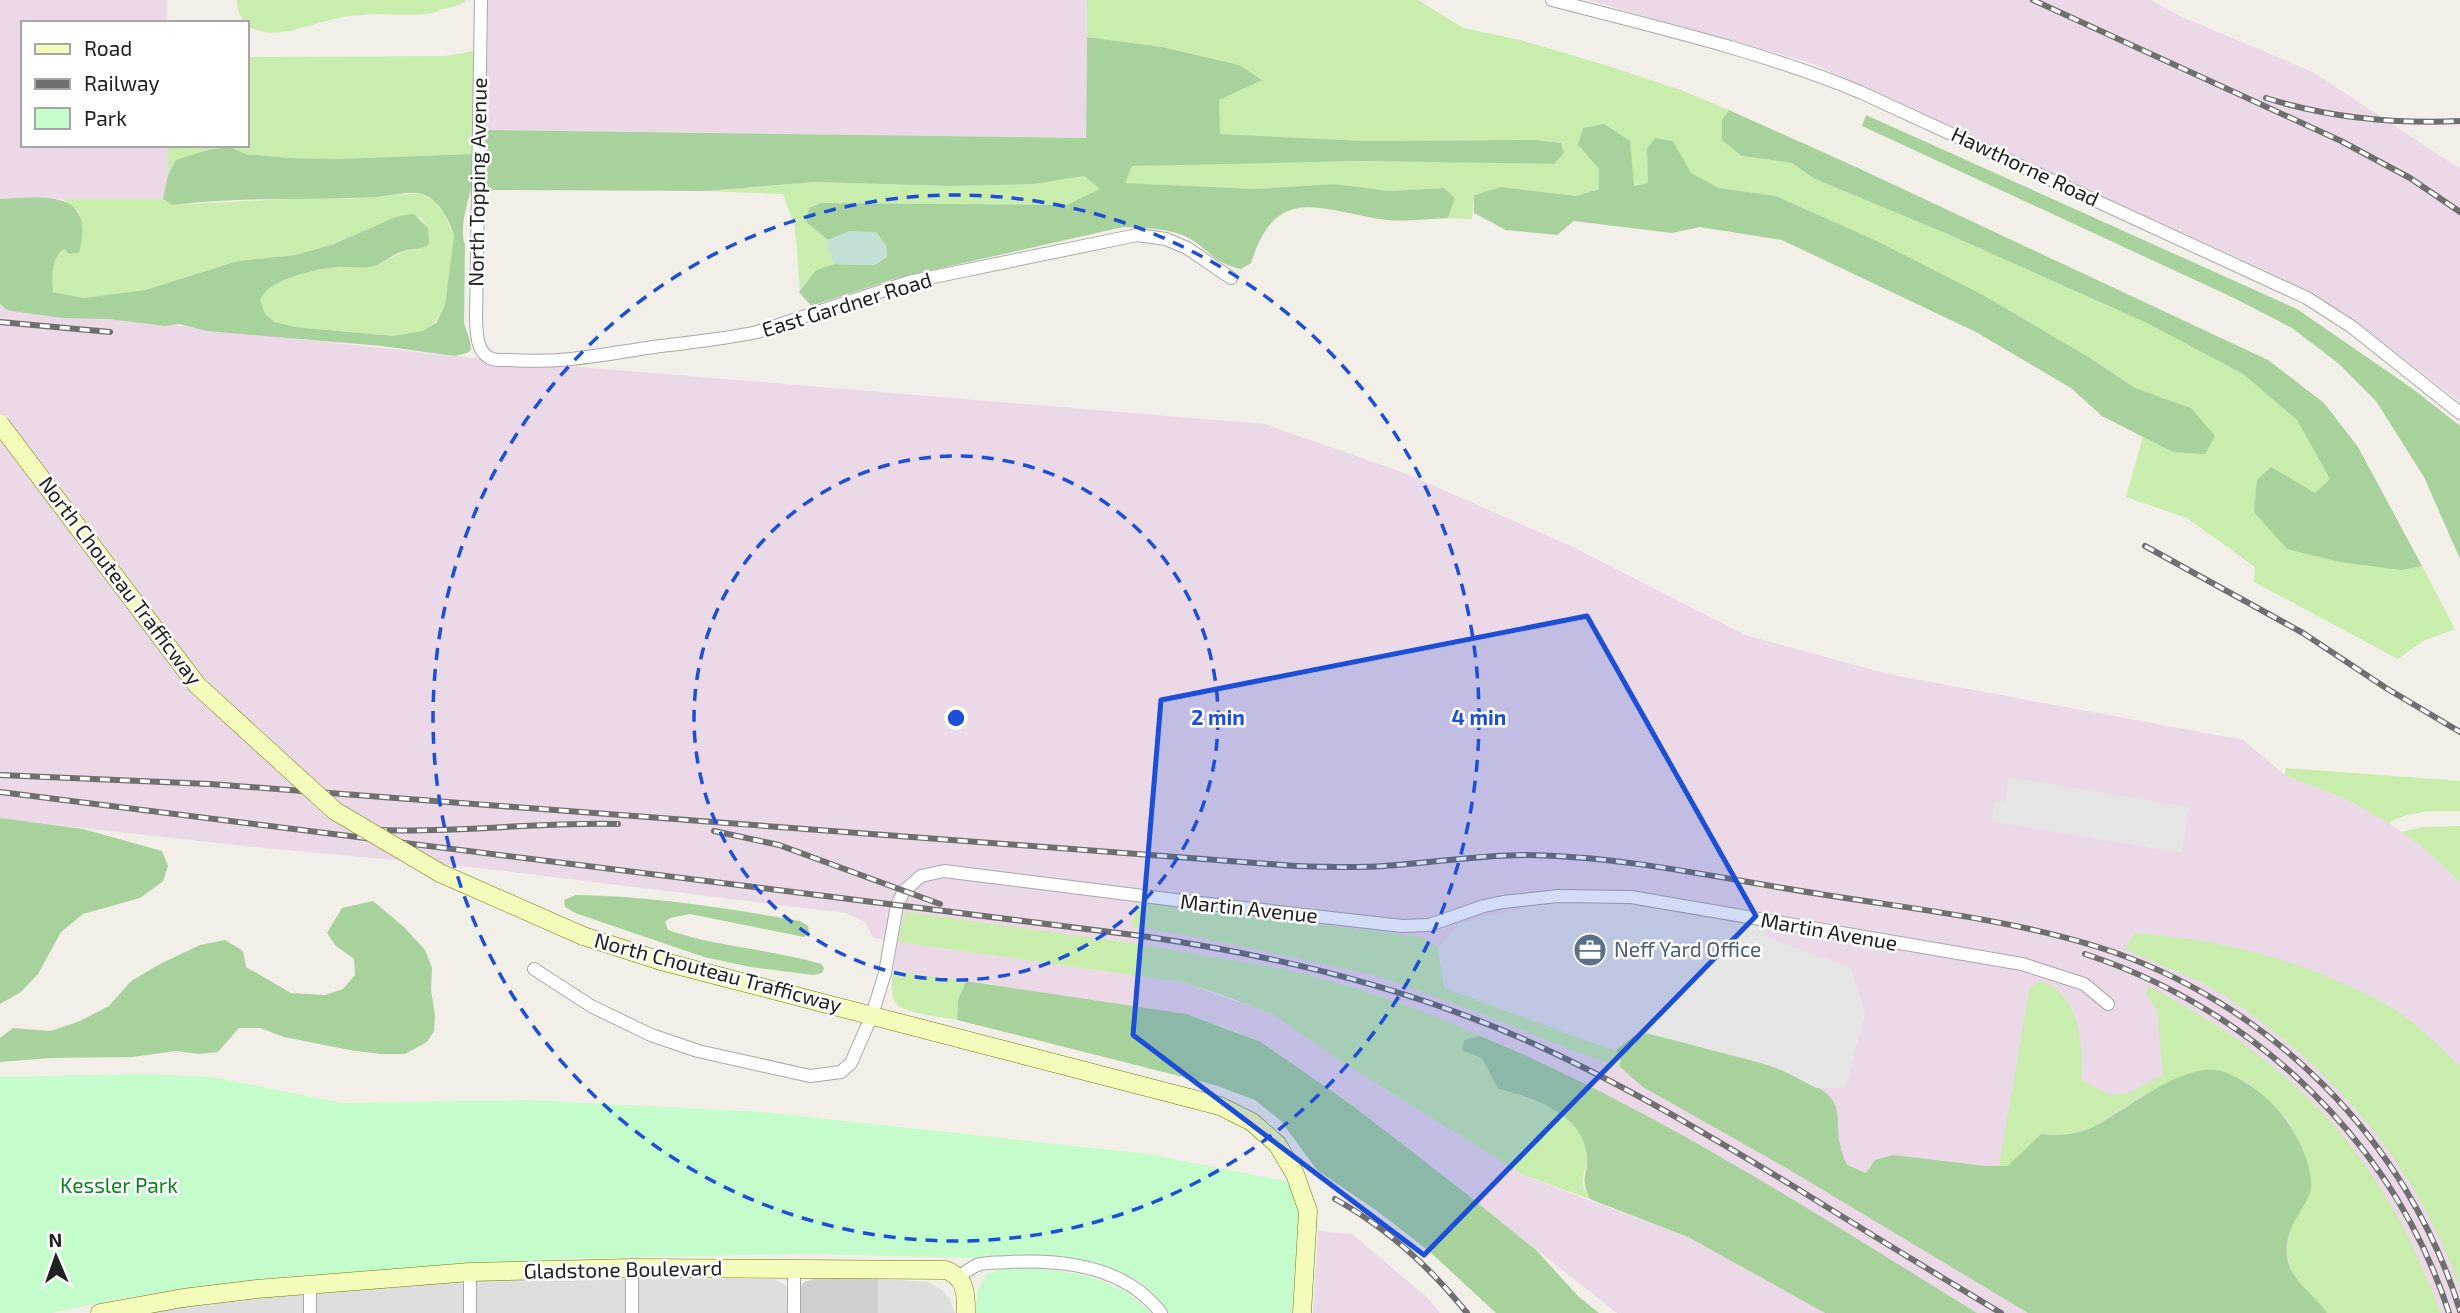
<svg xmlns="http://www.w3.org/2000/svg" width="2460" height="1313" font-family="'Exo 2',sans-serif">
<rect width="100%" height="100%" fill="#f2efe8"/>
<g fill="#dfdede">
<path d="M649,1278L775,1279L786,1286L787,1313H141L247,1296L423,1281Z"/>
<path d="M878,1279L929,1282L943,1291L949,1298L955,1313H878Z"/>
</g>
<g fill="#ebd9e7">
<path d="M0,0H167V23H23V145H168V175L163,199H0Z"/>
<path d="M487,0H1087L1086,138L486,130Z"/>
<path d="M1587,0H2151L2180,16L2313,72L2460,169V402L2358,323L2282,278L1811,63Z"/>
<path d="M0,306L473,358L1264,424L1402,472L1571,546L1745,635L1888,674L2243,740L2285,775L2348,800L2389,823L2420,845L2460,882V1313H1977L1789,1198L1626,1104L1422,1011L1351,987L905,912L899,942L1181,982L1272,1014L1345,1064L1523,1175L1690,1238L1825,1313H1617L1353,1106L1261,1042L1222,1026L991,984L893,971L898,942L873,938L865,922L845,913L479,868L254,847L0,819Z"/>
<path d="M1318,1231L1352,1234L1429,1299L1440,1313H1313Z"/>
</g>
<path fill="#cfcfcf" d="M814,1279H878V1313H799L800,1288L804,1282Z"/>
<g fill="#c8edad">
<path d="M237,0H466C460,6 455,6 447,8C440,9 434,14 426,14C395,16 365,11 334,19C312,24 283,37 260,31C245,28 237,15 237,0Z"/>
<path d="M1087,0H1418L1463,28L1520,40L1605,65L1681,90L1729,110L1722,120L1742,156L1792,163L1813,178L1952,236L2147,323L2243,374L2297,420L2331,480L2316,493L2402,570L2422,566L2455,629L2423,641L2398,659L2254,582L2255,567L2187,518L2126,497L2143,437L2173,452L2191,408L2135,388L2090,358L1983,295L1879,242L1776,196L1719,188L1690,173L1673,141L1647,149L1648,183L1634,186L1578,145L1599,169V189L1576,196L1501,187L1474,195L1472,219L1448,218L1455,198L1444,188L1390,191L1334,184L1255,189L1124,183L1132,166C1273,159 1413,161 1554,164L1561,143L1536,140L1365,141L1219,134V100L1261,79L1238,65L1162,47L1087,37Z"/>
<path d="M475,51L473,154L338,159L289,158L246,154L230,147L198,154L171,168L168,175V145H247V57L445,56Z"/>
<path d="M1084,176L1101,190L1067,205L821,203L809,208L806,222L828,240V251L835,264L816,270L800,290L795,227L783,194L707,191L814,182L949,186L1034,184Z"/>
<path d="M422,193L434,201L444,214L454,236L445,305L431,328L423,331L392,336L296,327L275,322L265,314L259,300C267,279 317,269 337,267C348,266 360,269 370,267C388,263 397,250 416,250L428,228L420,217L398,216L334,244L295,255L238,261L145,290L84,298L53,292C52,277 51,257 64,249L69,254L79,253L82,235L79,212L62,199H163L173,205L303,198L349,199Z"/>
<path d="M2286,768L2460,781V811C2436,811 2410,810 2389,823L2348,800L2285,775Z"/>
<path d="M2460,826V882L2420,845L2401,832L2422,827Z"/>
<path d="M1138,903L1422,937L1438,948L1444,988L1607,1048L1616,1050L1621,1057L1620,1067L1576,1052L1469,1009L1375,975L1198,937L1131,926Z"/>
<path d="M905,912L1130,943L1288,970L1351,987L1422,1011L1480,1036L1464,1040L1482,1058L1498,1089C1533,1097 1584,1114 1587,1157C1587,1166 1582,1176 1583,1184C1584,1189 1588,1195 1590,1199L1523,1175L1345,1064L1272,1014L1220,994L1181,982L898,942Z"/>
<path d="M2135,933C2208,939 2265,951 2333,979C2356,989 2379,999 2400,1013C2422,1029 2441,1047 2460,1067V1288C2423,1185 2360,1099 2274,1032C2252,1015 2229,996 2204,984C2178,971 2151,961 2125,949Z"/>
<path d="M893,971L966,981L958,1000L957,1020C943,1017 906,1014 897,1004C890,996 892,981 893,971Z"/>
<path d="M2041,981C2081,996 2082,1043 2082,1080L2110,1095L2129,1093L2163,1075L2157,1010L2146,994L2149,986C2248,1039 2327,1099 2386,1197C2409,1233 2425,1274 2441,1313H2327C2319,1300 2305,1292 2297,1279C2276,1248 2294,1220 2310,1191L2303,1150L2288,1120L2246,1081L2145,1094L2093,1127L2064,1136L2041,1134L2008,1166H1999L2030,987Z"/>
</g>
<g fill="#a8d29b">
<path d="M1087,37L1162,47L1239,65L1262,80L1219,100L1220,134L1365,141L1536,140L1561,143L1564,153L1554,164L1361,161L1132,166L1125,183L1255,189L1334,184L1390,191L1444,188L1455,198L1448,218C1428,219 1407,222 1388,220C1322,212 1277,180 1251,263L1241,269C1213,263 1211,251 1189,238C1170,228 1145,228 1123,227L897,278L811,306L799,292L816,270L835,264L874,265L887,257L886,245L850,231L828,240L806,222L809,208L821,203L1067,205L1100,189L1084,176L1034,184L949,186L814,182L707,191L485,190L486,130L1086,138Z"/>
<path d="M1729,110L1856,167L2268,360L2324,403L2358,447L2422,566L2402,570L2340,562L2287,549L2254,512L2257,480L2271,467L2315,493L2330,479L2297,420L2243,374L2147,323L1952,236L1813,178L1792,163L1742,156L1722,140V120Z"/>
<path d="M1866,115L2297,309L2413,389L2460,426V559L2424,477L2376,401L2338,363L2292,328L2234,298L1862,126Z"/>
<path d="M1604,124L1630,141L1634,186L1648,183L1647,149L1655,138L1673,141L1691,173L1719,188L1776,196L1879,242L1983,295L2090,358L2135,388L2191,408L2215,436L2205,454L2173,452L2143,437L2102,416L2071,388L1976,332L1782,240L1700,227L1672,233L1574,221L1557,235L1506,230L1474,213V195L1501,187L1576,196L1599,189V169L1578,145L1583,128Z"/>
<path d="M230,147L246,154L289,158L338,159L473,154C473,165 474,179 471,189C467,204 459,230 465,245L464,323L470,341L471,350L467,353L455,356L382,346L207,331L179,324L165,326L109,319L63,318L26,313L7,310L0,304V199C45,197 96,189 79,253L69,254L64,249C51,257 52,277 53,292L84,298L145,290L238,261L295,255L334,244L398,216L414,214L428,228L429,244C421,250 413,248 404,251C391,254 383,265 370,267C359,269 348,266 337,267C316,269 268,279 260,300L265,314L275,322L296,327L392,336L423,331L436,323L445,305L454,236C450,221 439,200 423,194C414,190 387,196 376,197C309,201 240,196 173,205L163,199L168,175L176,160L208,150Z"/>
<path d="M0,818L83,829L162,851L168,866L163,881L140,898L83,914L61,932L38,974L21,992L0,1004Z"/>
<path d="M576,895C651,896 726,908 800,921L808,926L809,932L804,937L690,914L670,918L665,922L668,930C716,947 771,949 821,964L824,968L822,973L813,975L751,967L704,957L575,913L565,907L564,900Z"/>
<path d="M373,901L404,927L425,950L432,968L431,990L435,1015L434,1031L427,1042L405,1054H381L349,1050L284,1037L260,1028H239L218,1052L199,1054L176,1051L132,1057L51,1058L0,1062V1038L13,1028L51,1031L80,1021L109,1006L131,981L160,964L200,945L225,940L243,951L246,967L291,993L325,995L343,989L355,975L354,959L336,946L327,933L342,908Z"/>
<path d="M966,981L1186,1014L1261,1042L1353,1106L1464,1192L1536,1250L1578,1296L1599,1313H1496L1429,1251L1377,1211L1317,1170L1281,1121L1255,1100L1215,1085L957,1020L958,1000Z"/>
<path d="M1646,1033C1683,1042 1816,1070 1833,1101C1841,1114 1836,1131 1840,1144C1841,1151 1844,1158 1847,1165L1866,1173L1875,1160L1893,1155L1985,1166H2008L2041,1134C2060,1136 2076,1135 2093,1127C2128,1110 2188,1056 2227,1073C2265,1089 2294,1122 2307,1161C2310,1171 2313,1183 2310,1193C2301,1215 2284,1229 2287,1257C2290,1280 2315,1295 2327,1313H2028L1788,1169L1643,1087L1620,1067L1621,1057L1616,1050L1635,1035Z"/>
<path d="M1480,1036C1655,1108 1816,1214 1977,1313H1825L1690,1238L1590,1199C1579,1175 1588,1178 1587,1157C1584,1114 1533,1097 1498,1089L1482,1058L1462,1050L1464,1040Z"/>
</g>
<path fill="#c4e0d5" d="M850,231L876,232L886,245L887,257L874,265L835,264L828,251V240Z"/>
<g fill="#c5fccc">
<path d="M141,1074L212,1077L342,1103L526,1100L762,1112L1148,1154L1290,1182L1299,1202L1292,1313H1165L1139,1280L1062,1260L806,1254L558,1259L279,1277L123,1298L51,1313H0V1077Z"/>
<path d="M1039,1269C1084,1273 1119,1280 1151,1313H976C977,1262 996,1270 1039,1269Z"/>
</g>
<g fill="#e5e5e5">
<path d="M2009,777L2189,807L2182,853L1991,821L1995,801L2005,802Z"/>
<path d="M1579,900L1606,901L1751,924L1763,927L1766,937L1851,968L1865,1013L1846,1088H1816L1776,1067L1646,1033L1635,1035L1616,1050L1607,1048L1444,988L1438,948L1460,923L1545,903Z"/>
</g>
<g fill="none" stroke-linecap="round" stroke-linejoin="round">
<defs>
<g id="street">
<path d="M481,0L476,320C477,333 476,351 490,358C495,361 505,360 511,360C566,364 608,353 661,346C693,342 725,339 757,332L909,282L1137,235L1166,239L1187,248L1231,278"/>
<path d="M1552,0C1656,27 1761,51 1860,92L2307,298L2352,327L2460,413"/>
<path d="M534,969L591,1006L651,1035L698,1051L810,1076L841,1072L851,1063L872,1015L885,973L897,905L904,891L921,876L944,871L1183,901L1402,926L1429,925L1484,906L1503,902L1558,896L1631,897L2022,964L2084,984L2108,1004"/>
<path d="M958,1277C964,1273 971,1268 977,1265C986,1262 999,1263 1009,1262C1063,1259 1126,1267 1161,1313"/>
<path d="M310,1313V1284"/>
<path d="M470,1313V1272"/>
<path d="M632,1313V1268"/>
<path d="M794,1313V1268"/>
</g>
<g id="secondary">
<path d="M583,936L661,961L1220,1106L1252,1122L1277,1144L1295,1174L1308,1211L1302,1313"/>
<path d="M100,1313L183,1298L257,1289L470,1272L632,1268L946,1270C966,1278 966,1293 966,1313"/>
</g>
</defs>
<use href="#street" stroke="#a8a8a8" stroke-width="14"/>
<use href="#secondary" stroke="#6a7f01" stroke-width="19"/>
<use href="#street" stroke="#fff" stroke-width="12"/>
<use href="#secondary" stroke="#f5fcbb" stroke-width="18"/>
<defs>
<g id="rail">
<path d="M2033,0L2341,141L2410,178L2460,212"/>
<path d="M2266,98C2330,118 2393,124 2460,121"/>
<path d="M0,322L110,332"/>
<path d="M2145,546L2303,633L2386,688L2460,732"/>
<path d="M0,775L210,784L1296,866C1326,867 1355,868 1384,866C1431,863 1478,855 1526,855C1624,856 1723,879 1820,894C1912,909 2009,919 2098,947C2269,1001 2408,1140 2460,1311"/>
<path d="M0,792L1142,936C1279,956 1416,989 1543,1048C1630,1088 1711,1137 1793,1186C1862,1229 1931,1271 2001,1313"/>
<path d="M377,830C458,833 537,822 618,824"/>
<path d="M714,831L779,845L940,904"/>
<path d="M2085,954C2255,1010 2394,1142 2449,1313"/>
<path d="M1335,1199C1387,1228 1430,1267 1467,1313"/>
</g>
</defs>
<use href="#rail" stroke="#6f6f6f" stroke-width="6"/>
<use href="#rail" stroke="#fff" stroke-width="3.5" stroke-dasharray="10" stroke-linecap="butt"/>
<defs>
<path id="secondary-bridge" d="M0,424L197,685L335,811L440,873L583,936"/>
</defs>
<use href="#secondary-bridge" stroke="#6a7f01" stroke-width="19" stroke-linecap="butt"/>
<use href="#secondary-bridge" stroke="#f5fcbb" stroke-width="18"/>
</g>
<path fill="#1d4ed8" fill-opacity="0.2" stroke="#1d4ed8" stroke-width="5" stroke-linejoin="round" d="M1587,616L1756,916L1424,1255L1133,1035L1161,700Z"/>
<g fill="none" stroke="#1d4ed8" stroke-width="3.5" stroke-dasharray="12 9">
<circle cx="956" cy="718" r="262"/>
<circle cx="956" cy="718" r="523"/>
</g>
<defs>
<symbol id="office-disc" viewBox="-11 -11 22 22"><circle r="9.5" fill="#5c6f8a" stroke="#fff"/><path d="M-6-3h4V-5.5h4V-3h4V5H-6ZM-1-4.5V-3h2v-1.5ZM-6 0V1H6V0Z" fill="#fff"/></symbol>
</defs>
<g fill-rule="evenodd">
<use href="#office-disc" x="1571" y="931" width="38" height="38"/>
</g>
<g text-anchor="middle" stroke-width="5" stroke-linejoin="round" paint-order="stroke">
<g font-size="21" fill="#212121" stroke="#fff">
<text transform="translate(2025 167) rotate(25)" y="7">Hawthorne Road</text>
<text transform="translate(478 182) rotate(-89)" y="7">North Topping Avenue</text>
<text transform="translate(847 305) rotate(-17)" y="7">East Gardner Road</text>
<text transform="translate(120 581) rotate(53)" y="7">North Chouteau Trafficway</text>
<text transform="translate(1249 909) rotate(6)" y="7">Martin Avenue</text>
<text transform="translate(1829 932) rotate(10)" y="7">Martin Avenue</text>
<text transform="translate(718 973) rotate(15)" y="7">North Chouteau Trafficway</text>
<text transform="translate(623 1270) rotate(-1)" y="7">Gladstone Boulevard</text>
</g>
<g font-size="21" fill="#4e5e75" stroke="#fff" text-anchor="start">
<text x="1614" y="957">Neff Yard Office</text>
</g>
<g font-size="21" fill="#08861a" stroke="#fff">
<text x="119" y="1193">Kessler Park</text>
</g>
</g>
<circle cx="956" cy="718" r="10" fill="#1d4ed8" stroke="#fff" stroke-width="3.5"/>
<g font-size="21" text-anchor="middle" font-weight="bold" fill="#1d4ed8" stroke="#fff" stroke-width="5" stroke-linejoin="round" paint-order="stroke">
<text x="1218" y="725">2 min</text>
<text x="1479" y="725">4 min</text>
</g>
<rect x="21" y="21" width="228" height="126" fill="#ffffff" stroke="#a6a6a6" stroke-width="2"/>
<rect x="35" y="44" width="35" height="10" fill="#f5fcbb" stroke="#a6a6a6" stroke-width="2"/>
<text x="84" y="56" font-size="21" fill="#212121">Road</text>
<rect x="35" y="79" width="35" height="10" fill="#6f6f6f" stroke="#a6a6a6" stroke-width="2"/>
<text x="84" y="91" font-size="21" fill="#212121">Railway</text>
<rect x="35" y="108" width="35" height="21" fill="#c5fccc" stroke="#a6a6a6" stroke-width="2"/>
<text x="84" y="126" font-size="21" fill="#212121">Park</text>
<g transform="translate(56 1257) rotate(358)" stroke="#ffffff" stroke-width="5" paint-order="stroke">
<path d="M0-5L12 26L0 18L-12 26Z" fill="#212121"/>
<text y="-10" font-size="19" font-weight="bold" text-anchor="middle" fill="#212121">N</text>
</g>
</svg>
